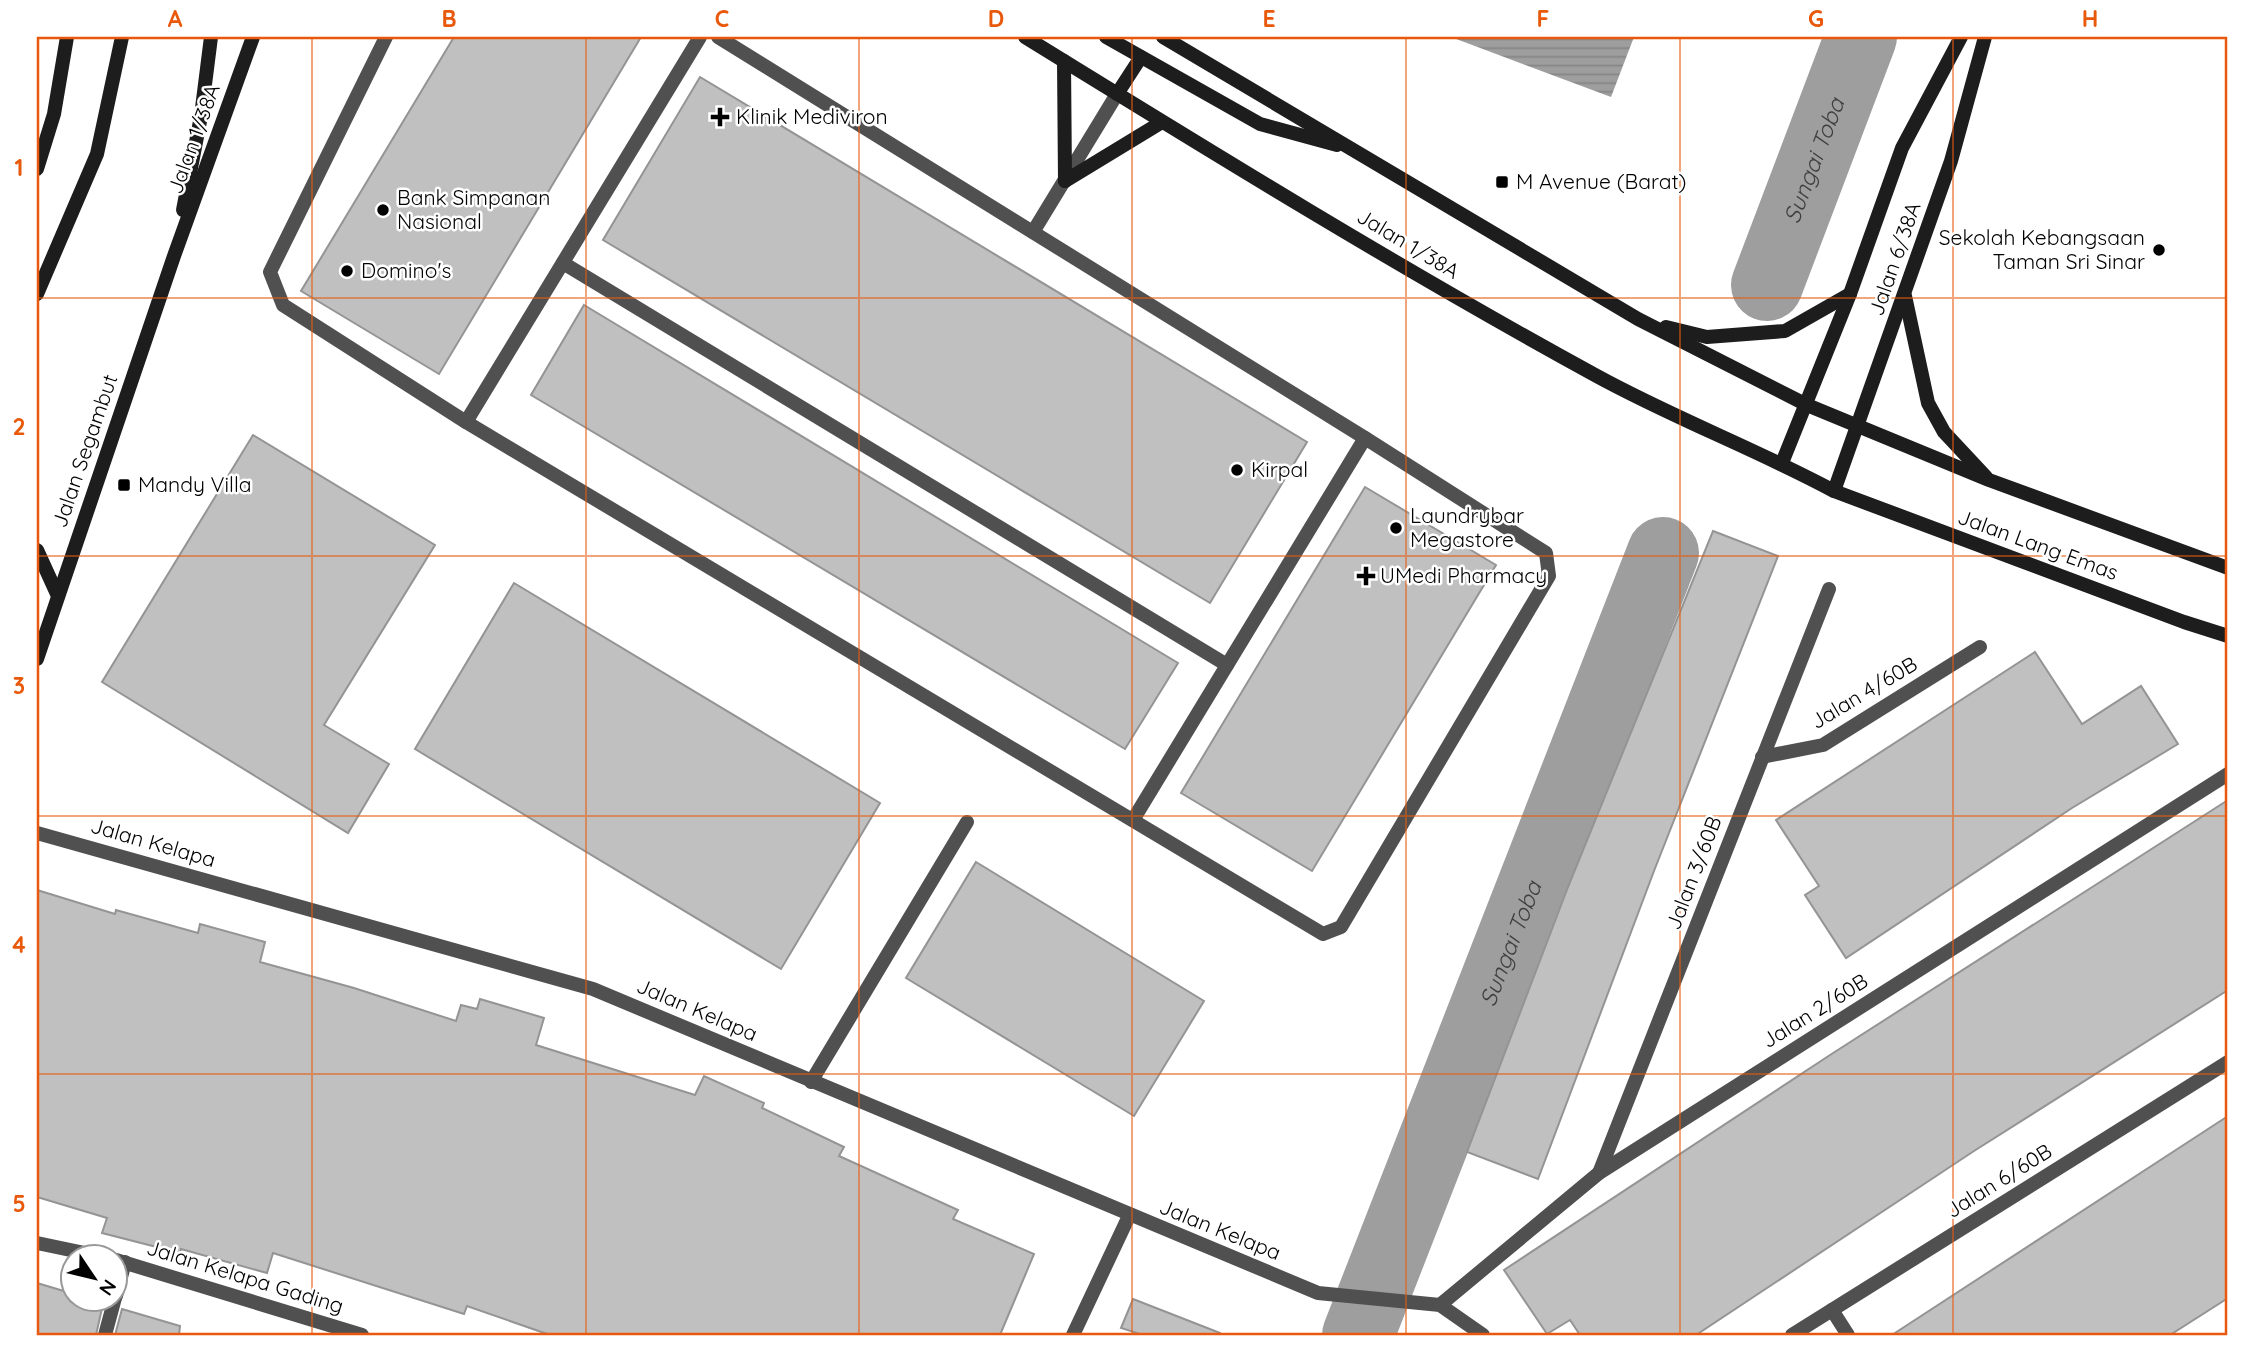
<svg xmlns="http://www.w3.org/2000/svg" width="2265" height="1372" font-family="Quicksand,sans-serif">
<defs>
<pattern id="water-rules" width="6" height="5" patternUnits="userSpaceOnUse" patternTransform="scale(1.75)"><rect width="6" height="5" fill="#9e9e9e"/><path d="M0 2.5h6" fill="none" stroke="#868686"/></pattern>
</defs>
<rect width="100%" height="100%" fill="#fff"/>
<path fill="url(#water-rules)" d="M1451,37H1634L1611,97Z"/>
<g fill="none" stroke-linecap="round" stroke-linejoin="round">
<g stroke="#9e9e9e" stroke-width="72">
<path id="s1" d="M1767,285L1861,37"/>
<path id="s2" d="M1358,1335L1663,553"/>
</g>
</g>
<g fill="#c0c0c0" stroke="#949494" stroke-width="2">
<path d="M454,37H641L439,374L301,291Z"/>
<path d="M700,77L1307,442L1210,603L603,240Z"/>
<path d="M584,305L1178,663L1125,749L531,395Z"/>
<path d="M253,435L435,545L324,725L389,764L348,833L102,682Z"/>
<path d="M1365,487L1496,565L1312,871L1181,793Z"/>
<path d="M1713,531L1778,556L1654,871L1538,1179L1467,1152L1568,887Z"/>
<path d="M514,583L880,803L781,969L415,749Z"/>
<path d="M2035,652L2082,724L2141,686L2178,744L2072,808L1846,958L1805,895L1819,886L1776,820Z"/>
<path d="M2228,800V990L1974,1151L1696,1335H1580L1570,1320L1547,1334L1504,1270L1830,1055Z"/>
<path d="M976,862L1204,1001L1134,1116L906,978Z"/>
<path d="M37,890L115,914L116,910L198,933L200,924L265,942L260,962L354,988L456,1021L461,1005L477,1009L480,999L544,1018L536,1045L695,1095L704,1076L764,1103L762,1108L844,1147L839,1156L958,1210L953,1219L1034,1254L1000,1335H550L467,1306L464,1314L273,1253L267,1273L181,1249L180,1253L102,1233L107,1218L37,1197Z"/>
<path d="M2228,1116V1298L2170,1335H1892Z"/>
<path d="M37,1283L74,1294V1298L103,1304L96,1335H37Z"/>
<path d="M1133,1299L1220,1333V1335H1143L1121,1328Z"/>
<path d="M122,1309L180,1326L179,1335H115Z"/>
</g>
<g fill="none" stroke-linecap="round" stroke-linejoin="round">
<g stroke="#505050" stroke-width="14">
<path d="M811,1082L967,822"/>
<path d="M116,1296L125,1262"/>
<path d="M105,1335L115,1298"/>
</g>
<g stroke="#505050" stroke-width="14">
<path d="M386,37L270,272L283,305L466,422L1323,934L1341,927L1549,576L1546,553L1365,438L718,37"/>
<path d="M1033,232L1117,94"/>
<path d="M563,263L1227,665"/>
<path d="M466,422L700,37"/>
<path d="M1762,757L1823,745L1980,647"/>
<path d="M1133,820L1365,438"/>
<path d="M37,833L593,989L1318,1293L1440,1305L1483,1335"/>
<path d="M1599,1173L1829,589"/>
<path d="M37,1243L99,1256"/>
<path d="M116,1260L362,1335"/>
<path d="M1440,1305L1599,1173L2228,774"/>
<path d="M1832,1310L1848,1335"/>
<path d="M1073,1335L1129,1216"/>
<path d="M1792,1335L2228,1062"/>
</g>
<g stroke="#1d1d1d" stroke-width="14">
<path d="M1025,37C1213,153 1401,269 1595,375C1673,418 1756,449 1834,491L2184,622L2228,636"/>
<path d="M1106,37L1260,124L1337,145"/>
<path d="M1163,37L1638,319L1807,405L1989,480L2228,568"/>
<path d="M1064,61L1065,181"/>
<path d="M1117,94L1141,57"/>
<path d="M37,169L54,114L67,37"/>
<path d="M1065,181L1162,122"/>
<path d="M183,210L201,116L211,37"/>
<path d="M37,294L97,154L122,37"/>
<path d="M1905,296L1928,403L1944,432L1986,477"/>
<path d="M1666,327L1707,337L1785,331L1850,294"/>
<path d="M1782,463L1850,294L1902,148L1961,37"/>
<path d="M1834,491L1951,161L1985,37"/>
<path d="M37,550L58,596"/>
<path d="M37,659L174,256L253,37"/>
</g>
</g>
<path fill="none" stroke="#e8590c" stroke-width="2" stroke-opacity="0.55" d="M312,37V1335M586,37V1335M859,37V1335M1132,37V1335M1406,37V1335M1680,37V1335M1953,37V1335M37,298H2228M37,556H2228M37,816H2228M37,1074H2228"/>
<g fill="#000" stroke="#fff" stroke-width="2.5">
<path d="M716.5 106.5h7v7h7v7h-7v7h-7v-7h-7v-7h7z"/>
<rect x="1495" y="175" width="14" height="14" rx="3.5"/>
<circle cx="383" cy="210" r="7"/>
<circle cx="2159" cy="250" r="7"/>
<circle cx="347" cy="271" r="7"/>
<circle cx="1237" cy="470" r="7"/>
<rect x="117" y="478" width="14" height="14" rx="3.5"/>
<circle cx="1396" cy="528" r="7"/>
<path d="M1362.5 565.5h7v7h7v7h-7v7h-7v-7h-7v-7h7z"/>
</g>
<g text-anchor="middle" stroke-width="5" stroke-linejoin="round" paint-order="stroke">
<g font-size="21" fill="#000" stroke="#fff" text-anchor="start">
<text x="736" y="124">Klinik Mediviron</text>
<text x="1516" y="189">M Avenue (Barat)</text>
<text x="397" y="205">Bank Simpanan<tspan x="397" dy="24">Nasional</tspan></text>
<text x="2145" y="245" text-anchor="end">Sekolah Kebangsaan<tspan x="2145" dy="24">Taman Sri Sinar</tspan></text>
<text x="361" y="278">Domino's</text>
<text x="1251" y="477">Kirpal</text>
<text x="138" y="492">Mandy Villa</text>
<text x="1410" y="523">Laundrybar<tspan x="1410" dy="24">Megastore</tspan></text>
<text x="1380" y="583">UMedi Pharmacy</text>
</g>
<g font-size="21" fill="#000" stroke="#fff">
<text transform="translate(194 139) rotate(-70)" y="7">Jalan 1/38A</text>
<text transform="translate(1408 244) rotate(31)" y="7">Jalan 1/38A</text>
<text transform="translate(1895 259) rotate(-71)" y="7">Jalan 6/38A</text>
<text transform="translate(85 451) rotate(-71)" y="7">Jalan Segambut</text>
<text transform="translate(2038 545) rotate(20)" y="7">Jalan Lang Emas</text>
<text transform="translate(1864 693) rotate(-31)" y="7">Jalan 4/60B</text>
<text transform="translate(153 843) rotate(16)" y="7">Jalan Kelapa</text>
<text transform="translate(1694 873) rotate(-69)" y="7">Jalan 3/60B</text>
<text transform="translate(697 1010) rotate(23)" y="7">Jalan Kelapa</text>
<text transform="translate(1815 1011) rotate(-32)" y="7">Jalan 2/60B</text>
<text transform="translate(1999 1181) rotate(-32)" y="7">Jalan 6/60B</text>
<text transform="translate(1220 1230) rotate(22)" y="7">Jalan Kelapa</text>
<text transform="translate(245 1277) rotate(17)" y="7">Jalan Kelapa Gading</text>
</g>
<g font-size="23" font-style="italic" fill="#3f3f3f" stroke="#fff">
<text dy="8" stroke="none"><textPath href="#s1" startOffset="133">Sungai Toba</textPath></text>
<text dy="8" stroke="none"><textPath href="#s2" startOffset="420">Sungai Toba</textPath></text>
</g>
</g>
<rect width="2265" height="1372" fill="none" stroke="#ffffff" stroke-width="77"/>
<g transform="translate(94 1278) rotate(125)"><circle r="33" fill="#ffffff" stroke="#999999" stroke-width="2"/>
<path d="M0-5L12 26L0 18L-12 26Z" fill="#000000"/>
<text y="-10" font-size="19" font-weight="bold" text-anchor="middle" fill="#000000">N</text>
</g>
<rect x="38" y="38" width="2188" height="1296" fill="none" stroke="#e8590c" stroke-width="2.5"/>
<g font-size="23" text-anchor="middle" font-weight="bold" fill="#e8590c">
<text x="175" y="27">A</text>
<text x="449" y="27">B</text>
<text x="722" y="27">C</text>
<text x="996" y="27">D</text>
<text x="1269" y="27">E</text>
<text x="1543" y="27">F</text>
<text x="1816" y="27">G</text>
<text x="2090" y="27">H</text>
<text x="19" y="176">1</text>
<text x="19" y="435">2</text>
<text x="19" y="694">3</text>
<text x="19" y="953">4</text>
<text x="19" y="1212">5</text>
</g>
</svg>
